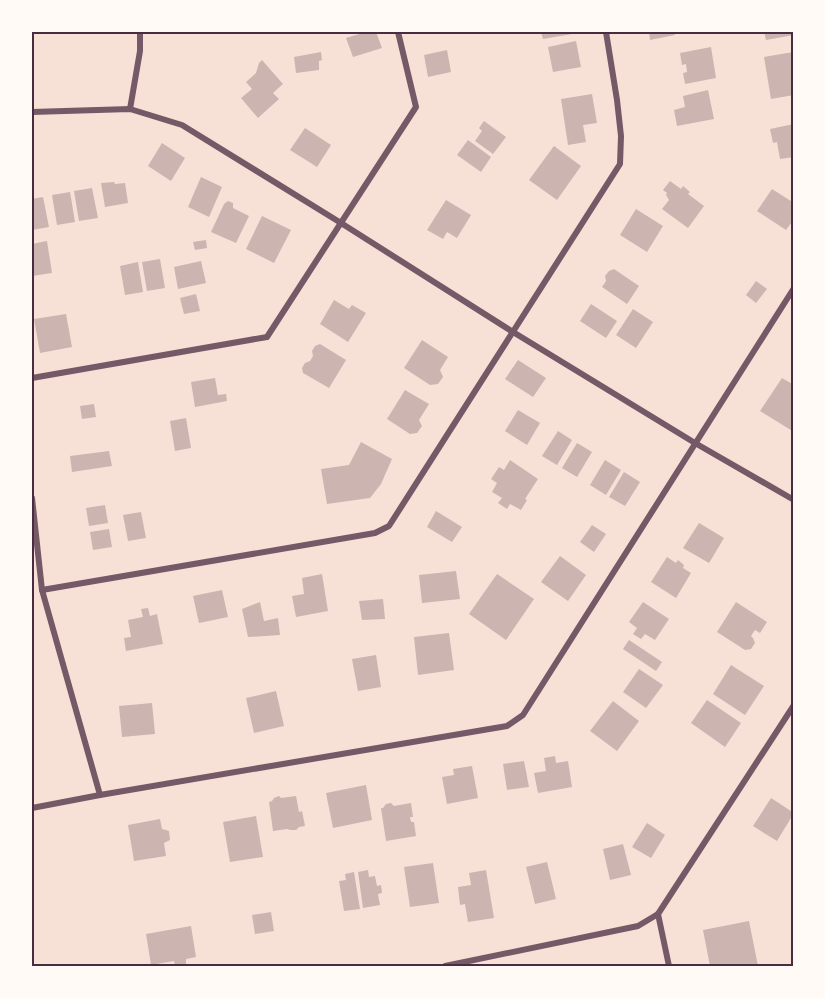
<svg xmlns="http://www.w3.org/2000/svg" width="825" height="998" font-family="Rubik,sans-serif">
<rect width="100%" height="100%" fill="#f7e1d7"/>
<g fill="#ccb4b1">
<path d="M366,32H376L382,48L353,57L346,38Z"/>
<path d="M541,32H578V33L543,39Z"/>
<path d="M649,32H674L675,35L650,40Z"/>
<path d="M764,32H794V35L766,40Z"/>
<path d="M576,41L581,67L553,72L548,47Z"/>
<path d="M711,47L716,78L685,84L683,73L687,72L686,64L682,65L680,53Z"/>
<path d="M447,50L451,72L428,77L424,55Z"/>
<path d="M321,52L322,60L319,61V70L296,73L294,57Z"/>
<path d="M793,52L794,95L771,99L764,57Z"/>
<path d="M262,60L283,84L273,93L279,99L258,118L241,98L252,89L246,82L256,73L259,63Z"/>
<path d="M708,90L714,119L677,126L674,110L685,107L683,96Z"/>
<path d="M592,94L597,123L583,125L586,142L568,145L561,99Z"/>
<path d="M484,121L506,137L493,154L475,141L482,131L479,128Z"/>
<path d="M794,124V157L780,159L777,142L773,143L770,129Z"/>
<path d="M305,128L331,145L317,167L290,150Z"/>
<path d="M468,140L491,157L481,172L457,155Z"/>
<path d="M162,143L185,158L171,181L148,166Z"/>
<path d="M554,146L581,166L557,200L529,180Z"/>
<path d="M201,177L222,187L209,217L188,207Z"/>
<path d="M670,181L681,189L683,186L690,192L688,194L704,206L688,228L662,209L669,200L666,195L667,193L663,190Z"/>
<path d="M114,182L115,184L125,183L128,203L105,207L101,183Z"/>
<path d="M92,188L98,218L79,221L74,191Z"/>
<path d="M772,189L794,203V219L786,230L757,211Z"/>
<path d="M70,192L75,222L57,225L52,195Z"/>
<path d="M43,197L49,227L32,230V199Z"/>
<path d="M446,200L471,215L457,238L447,232L443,239L427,230Z"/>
<path d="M228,201L233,203V208L249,216L236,243L211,232L224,204Z"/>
<path d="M636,209L663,226L647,252L620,235Z"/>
<path d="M262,216L291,230L274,263L246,249Z"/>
<path d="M206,240L207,248L195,250L193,242Z"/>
<path d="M47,241L52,273L32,276V244Z"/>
<path d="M160,259L165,288L147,291L142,262Z"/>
<path d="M201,261L206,283L178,289L174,267Z"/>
<path d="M138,262L143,292L125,295L120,266Z"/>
<path d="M614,269L639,286L627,304L602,287L606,281L605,276L609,271Z"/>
<path d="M756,281L767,289L756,303L746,295Z"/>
<path d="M196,294L200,311L184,314L180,298Z"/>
<path d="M334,300L349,309L352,305L366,313L348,342L320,324Z"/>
<path d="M591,304L617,321L606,338L580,321Z"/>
<path d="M633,309L653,322L636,348L616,335Z"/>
<path d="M66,314L72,347L40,353L34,319Z"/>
<path d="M422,340L448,357L440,370L443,377L438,384L430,385L404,368Z"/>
<path d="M320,344L346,360L329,388L303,373L302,368L305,363L310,361L313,356L312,351L315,346Z"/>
<path d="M518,360L546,378L533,397L505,379Z"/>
<path d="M215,378L218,395L226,394L227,401L195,407L191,382Z"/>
<path d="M782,378L794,385V432L760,411Z"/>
<path d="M405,390L429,404L419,420L422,426L417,433L410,434L387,419Z"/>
<path d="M94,404L96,417L82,419L80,406Z"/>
<path d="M518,410L540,423L527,445L505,431Z"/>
<path d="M186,418L191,448L175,451L170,421Z"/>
<path d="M558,431L572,440L557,465L542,456Z"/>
<path d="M361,442L392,459L381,484L370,498L327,504L321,469L349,465Z"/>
<path d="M577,443L592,452L577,477L562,468Z"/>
<path d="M109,451L112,466L72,472L70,456Z"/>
<path d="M510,460L538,479L525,499L527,500L521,510L510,504L507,509L498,503L502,498L492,492L497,483L491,479L499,467L504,470Z"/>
<path d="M605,460L621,470L606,495L590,485Z"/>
<path d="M624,472L640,482L625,506L609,497Z"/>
<path d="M105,505L108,523L89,526L86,508Z"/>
<path d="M436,511L462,527L452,542L427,527Z"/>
<path d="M141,512L146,538L128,541L123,515Z"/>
<path d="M699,523L724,538L709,563L683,548Z"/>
<path d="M592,525L606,534L594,552L580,542Z"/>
<path d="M109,529L112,547L93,550L90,532Z"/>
<path d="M560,556L586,575L568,601L541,582Z"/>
<path d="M667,557L676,563L678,560L684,565L683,568L691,573L676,598L651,582Z"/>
<path d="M456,571L460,599L422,603L419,575Z"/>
<path d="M322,574L328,611L296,617L292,596L304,594L302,578Z"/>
<path d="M497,574L534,599L506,640L469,614Z"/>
<path d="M222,590L228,617L199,623L193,596Z"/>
<path d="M383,599L385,619L362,620L359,601Z"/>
<path d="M260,602L264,621L278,618L280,635L248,637L242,609Z"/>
<path d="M643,602L669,619L655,640L645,634L641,639L633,634L637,628L629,622Z"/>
<path d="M736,602L767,622L760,633L755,630L751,636L753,638L755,643L751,649L745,650L717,632Z"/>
<path d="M148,608L150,616L157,614L163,644L126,651L124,638L131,637L128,620L143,617L141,609Z"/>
<path d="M449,633L454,670L418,675L414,637Z"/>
<path d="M629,640L662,662L656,671L623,649Z"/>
<path d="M376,655L381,687L358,691L352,659Z"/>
<path d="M731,665L764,686L745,715L713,694Z"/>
<path d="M639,669L663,685L646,708L623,692Z"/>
<path d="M276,691L284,726L254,733L246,698Z"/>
<path d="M707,700L741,723L725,747L691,723Z"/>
<path d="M613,701L639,721L617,751L590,731Z"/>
<path d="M152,703L155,734L122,737L119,706Z"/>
<path d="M555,756L556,763L568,761L572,787L538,793L534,773L546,771L544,758Z"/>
<path d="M524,761L529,787L507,790L503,764Z"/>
<path d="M472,766L478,798L447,804L442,777L454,775L453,769Z"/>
<path d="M366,785L372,820L333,828L326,793Z"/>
<path d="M279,796L281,798L296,796L299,812L302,811L305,826L299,827L296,830H290L287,829L273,831L269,802L272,801L274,798Z"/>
<path d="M771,798L794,813L777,841L753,826Z"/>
<path d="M391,803L394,806L411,803L413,817H410L411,822H414L416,836L386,841L381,808H383L386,804Z"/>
<path d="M256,816L263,857L230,862L223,822Z"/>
<path d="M160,819L162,829L169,831L170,840L164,843L166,856L134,861L128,825Z"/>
<path d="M647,823L665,835L651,858L632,847Z"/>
<path d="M623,844L631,875L610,880L603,849Z"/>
<path d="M547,862L556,899L535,904L526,867Z"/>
<path d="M433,863L439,903L410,907L404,867Z"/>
<path d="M368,870L369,877L375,876L377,886L381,885L382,893L378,894L380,905L363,908L358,872Z"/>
<path d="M486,870L494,918L468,922L465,904L460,905L458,887L471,885L469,873Z"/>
<path d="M354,872L360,909L344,911L339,881L346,880L345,874Z"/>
<path d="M271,912L274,931L255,934L252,915Z"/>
<path d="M749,921L758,966H710L703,930Z"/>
<path d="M191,926L196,957L186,959V964L185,966H175L174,961L151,965L146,934Z"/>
</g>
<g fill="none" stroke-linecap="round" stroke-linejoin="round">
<g stroke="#755966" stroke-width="6">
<path d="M130,109L140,51V32"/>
<path d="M32,112L130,109L182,125L341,223L513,332L695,443L794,500"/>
<path d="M32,378L267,337L416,107L398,32"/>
<path d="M32,498L42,590L100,795L32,808"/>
<path d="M42,590L375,533L389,526L620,164L621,136L617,100L606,32"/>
<path d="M100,795L507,726L523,715L794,288"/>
<path d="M658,914L669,966"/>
<path d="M445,966L638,926L658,914L794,705"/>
</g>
</g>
<rect width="825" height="998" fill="none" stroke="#fffaf5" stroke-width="66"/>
<rect x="33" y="33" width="759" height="932" fill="none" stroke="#4a2c40" stroke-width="2"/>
</svg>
